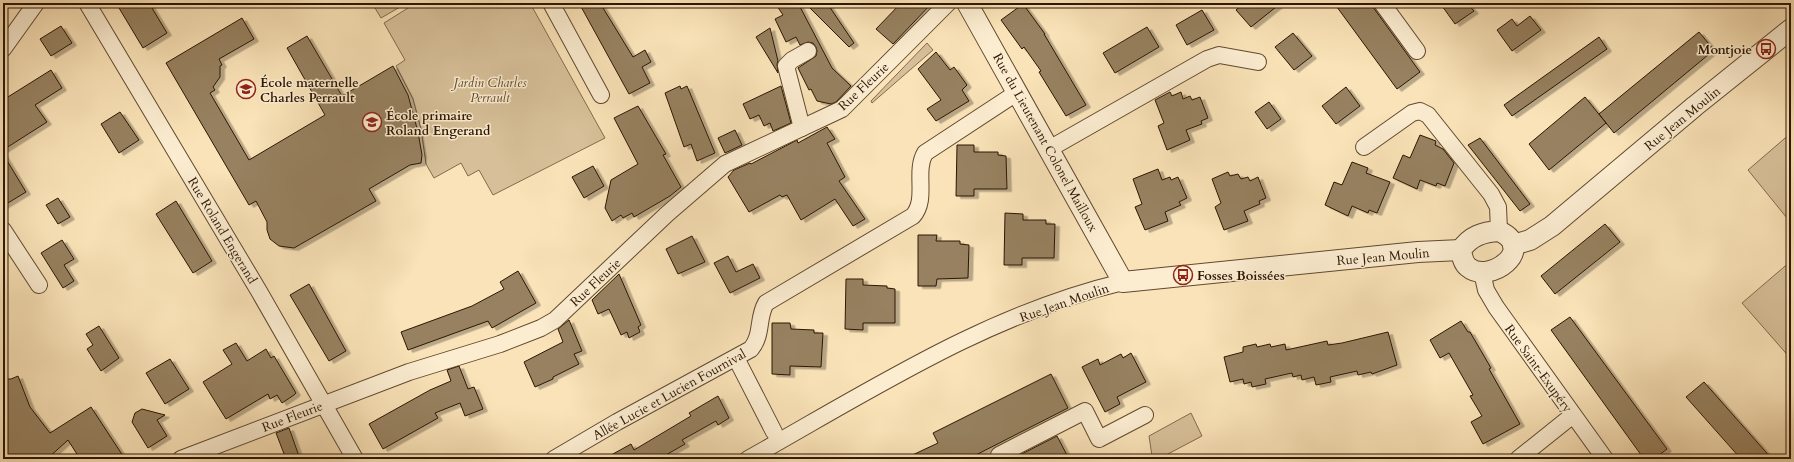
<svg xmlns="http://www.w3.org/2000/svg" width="1794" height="462" font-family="Cardo,serif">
<defs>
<filter id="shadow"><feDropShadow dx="4.5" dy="2.5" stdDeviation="0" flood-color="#0004"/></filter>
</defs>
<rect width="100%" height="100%" fill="#fae3b8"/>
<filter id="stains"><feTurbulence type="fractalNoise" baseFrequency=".005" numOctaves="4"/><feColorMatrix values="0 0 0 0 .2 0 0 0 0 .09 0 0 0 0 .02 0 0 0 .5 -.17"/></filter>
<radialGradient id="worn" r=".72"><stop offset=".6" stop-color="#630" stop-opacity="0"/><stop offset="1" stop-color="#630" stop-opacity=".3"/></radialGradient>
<g fill="#d7c099" stroke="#826b4d">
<path d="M372,3H407L381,18Z"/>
<path d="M416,3H530L605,138L493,195L479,170L468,176L461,163L434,178L426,164L421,129L413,99L396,66L405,60L384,23Z"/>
<path d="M927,43L933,50L872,103L871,101Z"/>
<path d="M1791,133V223L1748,170Z"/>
<path d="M1791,261V359L1742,303Z"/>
<path d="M1191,413L1202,436L1166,455L1165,459H1148L1152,456L1149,436Z"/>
</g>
<g fill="#978160" stroke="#2c1601" filter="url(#shadow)">
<path d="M116,3H149L167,33L143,48Z"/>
<path d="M579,3H600L633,57L645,50L651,62L642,67L650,83L629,94Z"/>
<path d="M775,3H798L832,68L851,86L836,102L831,104L817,101L811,89L809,90L798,68L816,56L817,51L816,47L813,43L808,42L800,45L796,37L786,42L775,19L783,15Z"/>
<path d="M805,3H827L854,43L849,47Z"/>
<path d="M901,3H932L893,44L876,29Z"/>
<path d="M1244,3H1281L1251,27L1236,10Z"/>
<path d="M1334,3H1370L1420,72L1397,89Z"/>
<path d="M1440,3H1467L1474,11L1455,24Z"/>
<path d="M1023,4L1045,34H1044L1086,105L1066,116L1039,72L1041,71L1024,47L1022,49L1001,20Z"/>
<path d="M1202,10L1214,30L1187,45L1176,25Z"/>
<path d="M1530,16L1541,30L1512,51L1497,30L1512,19L1517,26Z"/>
<path d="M242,18L254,39L219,59L222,65L220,66V77L213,87L215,90L210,93L249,160L325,115L287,48L307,36L342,96L393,66L408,95L418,132L422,155L421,163L410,165L369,189L376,201L294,248L279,246L270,239L267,230V222L256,201L249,205L166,63Z"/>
<path d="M61,26L72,43L51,56L40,39Z"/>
<path d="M1147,27L1159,47L1115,73L1103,53Z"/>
<path d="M770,28L778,61L777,64L778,73L756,37Z"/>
<path d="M1699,32L1714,50L1614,133L1599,114Z"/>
<path d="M1293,33L1312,56L1294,70L1275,47Z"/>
<path d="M1599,37L1607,49L1512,116L1504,105Z"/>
<path d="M936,52L950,70L954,67L967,85L962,90L969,101L936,121L927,109L941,100L918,69Z"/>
<path d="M51,70L62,88L35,105L47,122L3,150V100Z"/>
<path d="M680,86L681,89L687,86L715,153L697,161L691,144L684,147L665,93Z"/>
<path d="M781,86L791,123L773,131L770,123L764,126L759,115L750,119L743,104Z"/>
<path d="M1346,87L1360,106L1336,124L1322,106Z"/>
<path d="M1170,92L1172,96L1181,92L1183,99L1190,96L1192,100L1200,97L1208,118L1201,121L1202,124L1186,130L1190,140L1167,150L1158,126L1164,123L1155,100Z"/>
<path d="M1585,97L1606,123L1549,170L1529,144Z"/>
<path d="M1269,102L1281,119L1267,129L1255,112Z"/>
<path d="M638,106L666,154L663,155L681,187L670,196L634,217L632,213L623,218L621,215L612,221L605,208L611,180L638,164L614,118Z"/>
<path d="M120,112L139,140L119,153L101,124Z"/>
<path d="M827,127L835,139L827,143L845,177L839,181L865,219L853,226L835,199L801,220L787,195L782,197L780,195L749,212L728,177L734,170L750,163L751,164L797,140L798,143Z"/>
<path d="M735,130L742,145L725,153L718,138Z"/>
<path d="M1420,135L1436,141L1435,145L1443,149L1454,163L1445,186L1437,183L1436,186L1420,180L1417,189L1393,178L1403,155L1410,158Z"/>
<path d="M1480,138L1530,204L1520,211L1468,145Z"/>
<path d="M957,145H974V152H998V155L1006,156L1007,189H974V196H956Z"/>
<path d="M3,154L26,192L3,206Z"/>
<path d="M1352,162L1368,168L1366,173L1390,182L1377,213L1369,210L1368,213L1352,206L1348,216L1325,205L1334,182L1342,185Z"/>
<path d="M593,166L604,186L584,198L572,177Z"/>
<path d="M1158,169L1162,180L1170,177L1171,180L1178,177L1187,198L1179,202L1181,205L1165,212L1168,221L1145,230L1135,207L1142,204L1133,179Z"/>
<path d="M1228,172L1230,176L1238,174L1241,179L1248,177L1250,181L1258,177L1266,198L1259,201L1260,204L1244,211L1248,221L1224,230L1215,207L1221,203L1212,179Z"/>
<path d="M58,198L70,217L58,224L46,205Z"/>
<path d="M176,201L212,261L193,273L156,214Z"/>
<path d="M1005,213L1023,214V220H1046V224H1055L1054,258H1022V265H1004Z"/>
<path d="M1605,224L1620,242L1555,294L1541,276Z"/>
<path d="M918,235H937L936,241H960V244L969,245L968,278L937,279L936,286H918Z"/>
<path d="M692,236L705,262L678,274L666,249Z"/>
<path d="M62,240L74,259L64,265L74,281L63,288L41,253Z"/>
<path d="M728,256L736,272L753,264L760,278L730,293L714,263Z"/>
<path d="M518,271L536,303L492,328L488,321L408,350L401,332L472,306L504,289L500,282Z"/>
<path d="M619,274L641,325L638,327L640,332L629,338L627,332L621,335L609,309L598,314L592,300Z"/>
<path d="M846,279H863V285L887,286V288L895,289V323H863V330L845,329Z"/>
<path d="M309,284L346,351L329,361L290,295Z"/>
<path d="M1570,317L1667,449L1654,459H1644L1551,330Z"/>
<path d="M569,320L582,351L574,354L579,364L553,377V379L535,387L524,362L563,342L558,329Z"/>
<path d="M1461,321L1468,332H1470L1491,368L1489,369L1520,424L1483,444L1471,422L1482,416L1470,396L1473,395L1449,353L1440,358L1430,340Z"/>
<path d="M772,323H790L791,329L814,330V333H823L821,367L790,366V375L772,374Z"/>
<path d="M99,326L119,358L101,371L87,349L93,345L86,334Z"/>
<path d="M1388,332L1397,365L1372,374L1371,372L1358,375L1357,371L1330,377L1331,382L1316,385L1314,377L1302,380L1301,375L1293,377L1292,373L1265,379L1266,384L1252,387L1251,382L1244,384L1243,379L1230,382L1224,357L1243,352V347L1256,344L1257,347L1270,344L1271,347L1285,344L1286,350L1327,341L1328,345L1342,343Z"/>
<path d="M236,343L247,361L266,349L271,358L274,356L296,393L294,395L282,403L277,395L270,399L268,394L226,419L203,382L232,364L223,350Z"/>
<path d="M1131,353L1146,382L1117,397L1120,404L1105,412L1082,367L1098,359L1100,365L1121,354L1123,358Z"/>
<path d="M170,359L189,389L165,404L146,373Z"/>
<path d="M459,366L468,389L474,387L483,409L465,416L460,403L435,413L438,418L383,449L369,424L430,390L451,381L447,370Z"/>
<path d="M1051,374L1068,408L968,459H904L938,443L933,433Z"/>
<path d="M18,376L30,407L50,433L91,407L125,459H80L68,440L47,459H3V379H11Z"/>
<path d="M1704,382L1772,459H1741L1686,397Z"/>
<path d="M718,396L729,418L718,425L716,421L682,440L685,444L659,459H604L631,444L634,450L691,416L689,413Z"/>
<path d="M142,409L165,415L157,420L167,436L148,448L132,422L135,413Z"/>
<path d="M289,428L300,459H286L276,433Z"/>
<path d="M1057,436L1069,459H1012Z"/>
</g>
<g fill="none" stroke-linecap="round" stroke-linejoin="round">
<defs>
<g id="minor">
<path d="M87,3L260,293L355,459"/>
<path d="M551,3L601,95"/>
<path d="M1382,3L1417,51"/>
<path d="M3,49L36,3"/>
<path d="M802,128L786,66L792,60L808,51"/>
<path d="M1364,147L1412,113L1420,111L1428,115L1491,194L1498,207L1499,231"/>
<path d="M1049,149L1207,59L1219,55L1258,62"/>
<path d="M3,230L39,285"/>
<path d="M1482,272L1486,290L1496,307L1605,459"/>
<path d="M736,358L774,432"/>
<path d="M181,459L409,372L500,344L541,328L555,320L667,214L725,164L842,109L948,3"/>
<path d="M554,459L617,422L751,349C763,334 757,318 766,303L913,216C928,199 914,172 925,153L1018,92"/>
<path d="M748,459C868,392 987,314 1123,282"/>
<path d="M998,459L999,455L1085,411L1099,439L1145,415"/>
<path d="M1518,459L1573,415"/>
</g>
<g id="tertiary">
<path d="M967,3L1123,282L1418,252L1461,250"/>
<path d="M1499,231C1538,249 1489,285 1468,267C1463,263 1462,256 1461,250C1470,236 1483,232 1499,231Z"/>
<path d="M1513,245L1530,240L1552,226L1695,106L1791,29"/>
</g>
</defs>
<use href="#minor" stroke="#60492f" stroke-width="18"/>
<use href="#tertiary" stroke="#60492f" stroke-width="22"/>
<use href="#minor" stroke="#fcedd1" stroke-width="16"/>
<use href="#tertiary" stroke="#fcedd1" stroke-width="20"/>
</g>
<defs>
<symbol id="bus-ring" viewBox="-11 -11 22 22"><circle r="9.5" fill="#fcedd1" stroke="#8f2418" stroke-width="1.5"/><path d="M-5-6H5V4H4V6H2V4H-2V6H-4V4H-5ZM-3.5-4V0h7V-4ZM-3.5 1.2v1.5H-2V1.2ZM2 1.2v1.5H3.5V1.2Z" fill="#8f2418"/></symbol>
<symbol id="school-ring" viewBox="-11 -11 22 22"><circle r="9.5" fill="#fcedd1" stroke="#8f2418" stroke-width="1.5"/><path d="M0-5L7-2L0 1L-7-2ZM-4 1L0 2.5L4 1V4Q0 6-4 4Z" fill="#8f2418"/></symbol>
</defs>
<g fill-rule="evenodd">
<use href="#bus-ring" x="1755" y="38" width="22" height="22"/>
<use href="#school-ring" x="235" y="78" width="22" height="22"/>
<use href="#school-ring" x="361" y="111" width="22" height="22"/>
<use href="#bus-ring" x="1172" y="264" width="22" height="22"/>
</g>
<g text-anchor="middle" stroke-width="3" stroke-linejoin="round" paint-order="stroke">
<g font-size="13" font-weight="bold" fill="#2c1601" stroke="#fcedd1" text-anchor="start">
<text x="1752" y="54" text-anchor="end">Montjoie</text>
<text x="260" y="87">École maternelle<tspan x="260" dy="15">Charles Perrault</tspan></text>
<text x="386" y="120">École primaire<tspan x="386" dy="15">Roland Engerand</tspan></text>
<text x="1197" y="280">Fosses Boissées</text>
</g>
<g font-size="13" font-style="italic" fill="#5f492f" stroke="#fcedd1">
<text x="490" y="87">Jardin Charles<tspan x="490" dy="15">Perrault</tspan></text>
</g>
<g font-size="13" fill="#2c1601" stroke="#fcedd1">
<text transform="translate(863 86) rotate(-43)" y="5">Rue Fleurie</text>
<text transform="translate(1682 118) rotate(-39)" y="5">Rue Jean Moulin</text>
<text transform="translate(1046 142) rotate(61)" y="5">Rue du Lieutenant Colonel Mailloux</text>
<text transform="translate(223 230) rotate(59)" y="5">Rue Roland Engerand</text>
<text transform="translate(1383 256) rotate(-5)" y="5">Rue Jean Moulin</text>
<text transform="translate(595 282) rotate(-43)" y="5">Rue Fleurie</text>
<text transform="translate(1064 302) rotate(-19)" y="5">Rue Jean Moulin</text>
<text transform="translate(1539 368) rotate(54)" y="5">Rue Saint-Exupéry</text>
<text transform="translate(669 394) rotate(-29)" y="5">Allée Lucie et Lucien Fournival</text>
<text transform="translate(292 416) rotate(-21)" y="5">Rue Fleurie</text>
</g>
</g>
<rect width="1794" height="462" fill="none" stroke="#fae3b8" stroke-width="16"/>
<rect x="4" y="4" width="1786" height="454" fill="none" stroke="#2c1601" stroke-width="2"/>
<rect x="8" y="8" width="1778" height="446" fill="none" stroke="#2c1601"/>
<rect width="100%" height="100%" filter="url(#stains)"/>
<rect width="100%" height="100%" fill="url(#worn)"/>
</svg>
